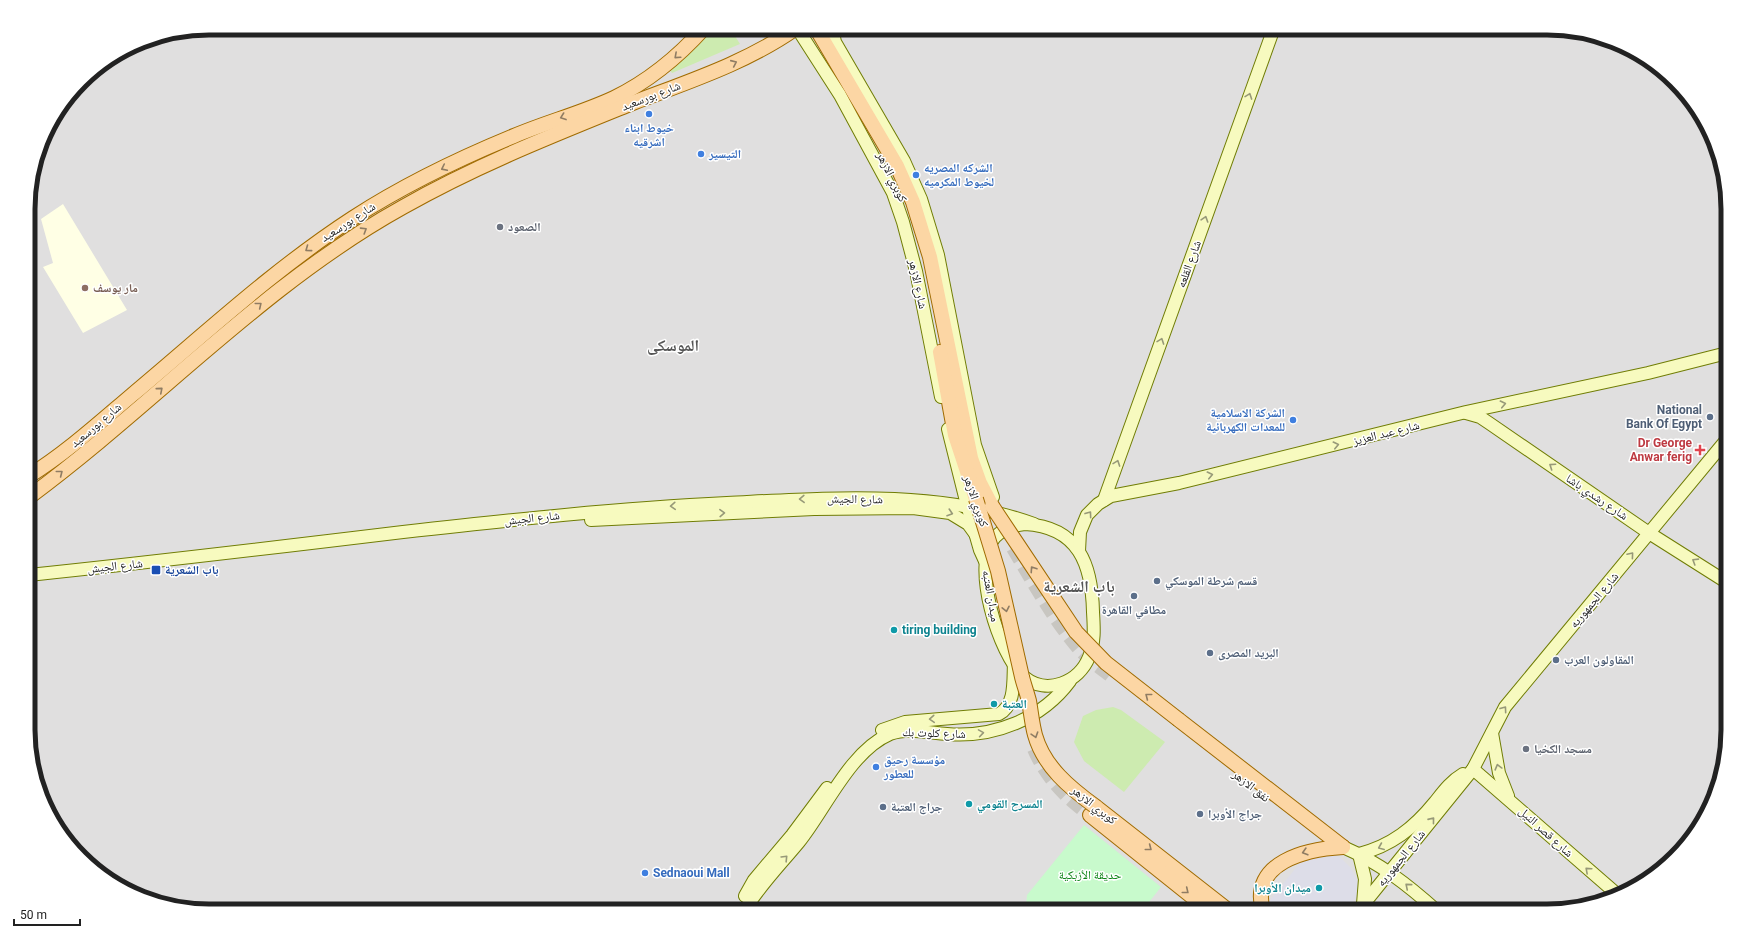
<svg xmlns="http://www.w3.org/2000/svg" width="1756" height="939" font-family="Roboto,'Noto Naskh Arabic',sans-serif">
<rect width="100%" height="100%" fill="#f2efe9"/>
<path fill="#e0dfdf" d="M209,28H1547L1627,47L1667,73L1697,108L1726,185L1728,730L1709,810L1683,850L1647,881L1605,901L1559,911H209L129,892L90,866L59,831L30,754L28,197L47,129L89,73L140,42Z"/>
<path fill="#ffffe5" d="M63,204L127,310L83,333L43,267L53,263L41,219Z"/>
<g fill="#cdebb0">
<path d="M711,28H730L740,44L672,73L669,69Z"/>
<path d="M1113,707L1121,710L1165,742L1124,792L1084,761L1074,742L1083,716L1096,710Z"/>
</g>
<path fill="#c8facc" d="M1084,825L1161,887L1142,911H1022L1026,906L1027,895Z"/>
<path fill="#dddde8" d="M1329,852L1341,858L1351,868L1357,881L1359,895L1345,911H1266L1265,906L1308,853Z"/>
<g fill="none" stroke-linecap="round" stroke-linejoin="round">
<g stroke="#c8c6c1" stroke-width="14" stroke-dasharray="14 7" stroke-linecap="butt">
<path d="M1013,548C1032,580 1051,615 1075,644C1086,658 1101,668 1115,679"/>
<path d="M1034,749C1046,777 1065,797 1090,815"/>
</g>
<defs>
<g id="secondary">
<path d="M797,28L840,95L893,193L903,222L916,271L941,397"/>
<path d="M832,28L835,42L904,161L921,199L938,255L975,445L993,497"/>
<path d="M1466,413L1480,417L1489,423L1649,533L1728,583"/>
<path d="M948,429L967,505L980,550L985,561"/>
<path d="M1104,500L1274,28"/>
<path d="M591,520L814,509L913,508L950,513L968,524L976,535"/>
<path d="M1025,524C1079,527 1092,565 1093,612C1094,628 1095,642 1089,657C1079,682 1047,696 1024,677C999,655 970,564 995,537C1003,529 1015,525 1025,524Z"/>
<path d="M1079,551L1080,532L1087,515L1098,504L1111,496L1179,483L1466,412L1648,373L1727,353"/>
<path d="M29,575C154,562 279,547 403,532C511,520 619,508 727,503C829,498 937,489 1034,524"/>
<path d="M882,730L905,722L999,714C1016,705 1013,680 1014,663"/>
<path d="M1492,733L1499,773L1508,796"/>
<path d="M1473,769L1618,895"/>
<path d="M1343,847C1380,863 1408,885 1437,911"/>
<path d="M1359,854C1391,846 1414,828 1435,802C1443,792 1451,781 1463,774"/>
<path d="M1359,854L1365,879L1363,904"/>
<path d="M745,896L754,880L792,835L827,788"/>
<path d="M744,911C760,885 780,865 799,842C825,810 850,751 890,734C908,727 929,733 947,734C994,738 1042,719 1070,681"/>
<path d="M1358,911L1473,769L1505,707L1727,439"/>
</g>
<g id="primary">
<path d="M816,28L897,166L913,202L930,257L971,458L980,483L992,506"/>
<path d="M940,352L955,435L976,499"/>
<path d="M29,476C66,453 99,423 132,395C205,334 273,270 353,218C404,185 458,159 514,136C547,122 582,113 614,98C649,81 678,57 704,28"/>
<path d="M29,497C156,403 264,284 403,207C477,165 556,134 635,102C690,81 748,62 796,28"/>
<path d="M1179,720L1343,847"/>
<path d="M1096,807L1229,911"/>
<path d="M1090,815L1210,911"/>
<path d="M1263,911C1249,862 1307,849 1343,847"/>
</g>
</defs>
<use href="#secondary" stroke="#707d05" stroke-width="14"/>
<use href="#primary" stroke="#a06b00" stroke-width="16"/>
<use href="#secondary" stroke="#f7fabf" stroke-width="12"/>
<use href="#primary" stroke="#fcd6a4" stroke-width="14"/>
<defs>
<g id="primary-bridge">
<path d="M976,499L998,571L1022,677C1024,685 1027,693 1029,701C1031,712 1032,724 1035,735C1044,767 1070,788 1096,807"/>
<path d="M992,506L1076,632L1106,663L1179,720"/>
</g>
</defs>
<use href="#primary-bridge" stroke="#a06b00" stroke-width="16" stroke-linecap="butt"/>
<use href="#primary-bridge" stroke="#fcd6a4" stroke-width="14"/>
</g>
<defs><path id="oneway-chevron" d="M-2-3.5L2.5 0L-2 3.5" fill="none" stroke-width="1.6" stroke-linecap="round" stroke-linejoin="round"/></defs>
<g stroke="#8f7c63">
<use href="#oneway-chevron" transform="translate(677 56) rotate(138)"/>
<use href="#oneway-chevron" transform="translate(734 63) rotate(-24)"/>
<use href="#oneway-chevron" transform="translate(563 117) rotate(160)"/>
<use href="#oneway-chevron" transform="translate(444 168) rotate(154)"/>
<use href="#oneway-chevron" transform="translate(364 230) rotate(-32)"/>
<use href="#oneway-chevron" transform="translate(308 249) rotate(144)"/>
<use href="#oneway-chevron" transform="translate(259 305) rotate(-39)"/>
<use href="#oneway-chevron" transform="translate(160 390) rotate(-41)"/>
<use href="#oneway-chevron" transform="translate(60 473) rotate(-38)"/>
<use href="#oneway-chevron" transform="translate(1033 569) rotate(-124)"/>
<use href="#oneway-chevron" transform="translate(1006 609) rotate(78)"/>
<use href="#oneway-chevron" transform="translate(1148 696) rotate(-142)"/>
<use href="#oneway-chevron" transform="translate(1035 735) rotate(72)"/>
<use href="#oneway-chevron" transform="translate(1149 848) rotate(38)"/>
<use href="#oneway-chevron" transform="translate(1305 852) rotate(164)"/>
<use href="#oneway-chevron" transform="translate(1186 891) rotate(39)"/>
</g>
<g stroke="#979978">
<use href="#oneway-chevron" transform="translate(1249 96) rotate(-70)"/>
<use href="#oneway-chevron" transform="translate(1205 219) rotate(-72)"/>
<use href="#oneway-chevron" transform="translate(1161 341) rotate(-70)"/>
<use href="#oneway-chevron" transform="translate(1503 404) rotate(-12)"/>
<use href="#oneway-chevron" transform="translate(1336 445) rotate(-13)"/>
<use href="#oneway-chevron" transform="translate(1117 463) rotate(-70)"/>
<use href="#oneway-chevron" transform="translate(1552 466) rotate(-146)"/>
<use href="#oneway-chevron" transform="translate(1210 475) rotate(-13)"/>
<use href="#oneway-chevron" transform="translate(802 499) rotate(178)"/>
<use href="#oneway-chevron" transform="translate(673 506) rotate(176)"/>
<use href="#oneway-chevron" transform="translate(722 513) rotate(-2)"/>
<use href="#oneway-chevron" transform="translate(950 513) rotate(18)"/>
<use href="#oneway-chevron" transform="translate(1089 514) rotate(-54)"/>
<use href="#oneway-chevron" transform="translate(1631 555) rotate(-50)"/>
<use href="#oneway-chevron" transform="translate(1695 561) rotate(-148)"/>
<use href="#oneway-chevron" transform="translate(1504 709) rotate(-54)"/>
<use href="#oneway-chevron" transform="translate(932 719) rotate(176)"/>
<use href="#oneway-chevron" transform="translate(981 733) rotate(-9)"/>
<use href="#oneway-chevron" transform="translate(1498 767) rotate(-105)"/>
<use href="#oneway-chevron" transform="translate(1432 820) rotate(-51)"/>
<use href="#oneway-chevron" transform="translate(1381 847) rotate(157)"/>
<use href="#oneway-chevron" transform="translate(785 858) rotate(-46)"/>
<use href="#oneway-chevron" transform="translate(1588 870) rotate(-138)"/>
<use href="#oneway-chevron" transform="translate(1408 886) rotate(-140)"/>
</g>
<g fill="#3f7fe0" stroke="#fff" stroke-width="1.5">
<circle cx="649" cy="114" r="4"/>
<circle cx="701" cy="154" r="4"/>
<circle cx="916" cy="175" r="4"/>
<circle cx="1293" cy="420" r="4"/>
<circle cx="876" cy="767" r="4"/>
<circle cx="645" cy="873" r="4"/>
</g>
<g fill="#6b7280" stroke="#fff" stroke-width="1.5">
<circle cx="500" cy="227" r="4"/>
<circle cx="1526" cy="749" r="4"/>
</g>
<circle fill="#8d6e63" stroke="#fff" stroke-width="1.5" cx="85" cy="288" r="4"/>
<g fill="#5c6f8a" stroke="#fff" stroke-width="1.5">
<circle cx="1710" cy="417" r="4"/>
<circle cx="1157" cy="581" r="4"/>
<circle cx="1134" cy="596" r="4"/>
<circle cx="1210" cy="653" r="4"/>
<circle cx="1556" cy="660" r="4"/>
<circle cx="883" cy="807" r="4"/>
<circle cx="1200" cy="814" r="4"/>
</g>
<path fill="#e0444e" stroke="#fff" stroke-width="1.5" d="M1698 444h4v4h4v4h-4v4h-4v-4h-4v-4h4z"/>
<rect fill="#1a4fb4" stroke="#fff" stroke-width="1.5" x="151" y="565" width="10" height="10" rx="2"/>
<g fill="#0f9aa8" stroke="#fff" stroke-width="1.5">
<circle cx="894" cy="630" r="4"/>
<circle cx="994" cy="704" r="4"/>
<circle cx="969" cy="804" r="4"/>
<circle cx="1319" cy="888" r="4"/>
</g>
<g text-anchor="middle" stroke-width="3" stroke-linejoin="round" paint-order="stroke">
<g font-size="12" fill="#222" stroke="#fff">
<text transform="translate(651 96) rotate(-21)" y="4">شارع بورسعيد</text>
<text transform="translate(892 177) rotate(64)" y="4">كوبري الازهر</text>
<text transform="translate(348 222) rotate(-33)" y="4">شارع بورسعيد</text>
<text transform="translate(1189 264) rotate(-70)" y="4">شارع القلعه</text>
<text transform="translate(918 284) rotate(78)" y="4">شارع الازهر</text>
<text transform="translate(96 425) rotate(-40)" y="4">شارع بورسعيد</text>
<text transform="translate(1386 433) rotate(-14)" y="4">شارع عبد العزيز</text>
<text transform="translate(1597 497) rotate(34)" y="4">شارع رشدي باشا</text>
<text transform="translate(855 499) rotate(1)" y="4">شارع الجيش</text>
<text transform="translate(976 501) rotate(71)" y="4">كوبري الازهر</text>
<text transform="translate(532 518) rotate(-6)" y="4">شارع الجيش</text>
<text transform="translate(115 566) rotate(-6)" y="4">شارع الجيش</text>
<text transform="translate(991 596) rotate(80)" y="4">ميدان العتبه</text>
<text transform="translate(1594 600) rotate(-50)" y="4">شارع الجمهوريه</text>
<text transform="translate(934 733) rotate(2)" y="4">شارع كلوت بك</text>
<text transform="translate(1251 786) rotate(38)" y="4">نفق الازهر</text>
<text transform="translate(1094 805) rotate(38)" y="4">كوبري الازهر</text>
<text transform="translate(1546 832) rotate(42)" y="4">شارع قصر النيل</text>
<text transform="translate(1401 858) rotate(-51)" y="4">شارع الجمهوريه</text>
</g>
<g font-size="12" font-weight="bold" fill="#366cbe" stroke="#fff" text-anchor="start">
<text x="649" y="132" text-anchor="middle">خيوط ابناء<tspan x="649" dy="14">اشرقيه</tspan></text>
<text x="709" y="158">التيسير</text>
<text x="924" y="172">الشركه المصريه<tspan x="924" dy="14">لخيوط المكرميه</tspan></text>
<text x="1285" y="417" text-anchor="end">الشركة الاسلامية<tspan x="1285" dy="14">للمعدات الكهربائية</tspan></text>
<text x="884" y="764">مؤسسة رحيق<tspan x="884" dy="14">للعطور</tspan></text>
<text x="653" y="877">Sednaoui Mall</text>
</g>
<g font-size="12" font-weight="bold" fill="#5b616d" stroke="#fff" text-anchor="start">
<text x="508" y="231">الصعود</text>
<text x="1534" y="753">مسجد الكخيا</text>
</g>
<g font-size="12" font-weight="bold" fill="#785e54" stroke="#fff" text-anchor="start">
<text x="93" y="292">مار يوسف</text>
</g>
<g font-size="12" font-weight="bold" fill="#4e5e75" stroke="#fff" text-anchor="start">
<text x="1702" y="414" text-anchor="end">National<tspan x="1702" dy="14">Bank Of Egypt</tspan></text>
<text x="1165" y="585">قسم شرطة الموسكي</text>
<text x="1134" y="614" text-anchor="middle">مطافي القاهرة</text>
<text x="1218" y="657">البريد المصرى</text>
<text x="1564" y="664">المقاولون العرب</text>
<text x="891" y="811">جراج العتبة</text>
<text x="1208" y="818">جراج الأوبرا</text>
</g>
<g font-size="12" font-weight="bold" fill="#be3a42" stroke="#fff" text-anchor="end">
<text x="1692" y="447">Dr George<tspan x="1692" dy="14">Anwar ferig</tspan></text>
</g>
<g font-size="12" font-weight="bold" fill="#164399" stroke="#fff" text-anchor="start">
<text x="165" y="574">باب الشعرية</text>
</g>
<g font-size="12" font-weight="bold" fill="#0d838f" stroke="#fff" text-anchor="start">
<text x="902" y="634">tiring building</text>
<text x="1002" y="708">العتبة</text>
<text x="977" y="808">المسرح القومي</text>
<text x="1311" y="892" text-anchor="end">ميدان الأوبرا</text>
</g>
<g font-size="12" fill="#0c8416" stroke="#fff">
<text x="1090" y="879">حديقة الأزبكية</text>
</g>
<g font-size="16" font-weight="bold" fill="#555" stroke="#fff">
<text x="673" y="351">الموسكى</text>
<text x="1079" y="592">باب الشعرية</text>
</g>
</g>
<path d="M0 0H1756V939H0ZM209 35H1547A174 174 0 0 1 1721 209V730A174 174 0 0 1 1547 904H209A174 174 0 0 1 35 730V209A174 174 0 0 1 209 35Z" fill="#fff" fill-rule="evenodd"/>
<path fill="none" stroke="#222" stroke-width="5" d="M209 35H1547A174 174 0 0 1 1721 209V730A174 174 0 0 1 1547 904H209A174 174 0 0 1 35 730V209A174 174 0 0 1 209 35Z"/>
<path d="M14 919v6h66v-6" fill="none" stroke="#222222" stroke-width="2"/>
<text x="20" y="919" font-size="12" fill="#222222" stroke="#ffffff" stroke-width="3" paint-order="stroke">50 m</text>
</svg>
